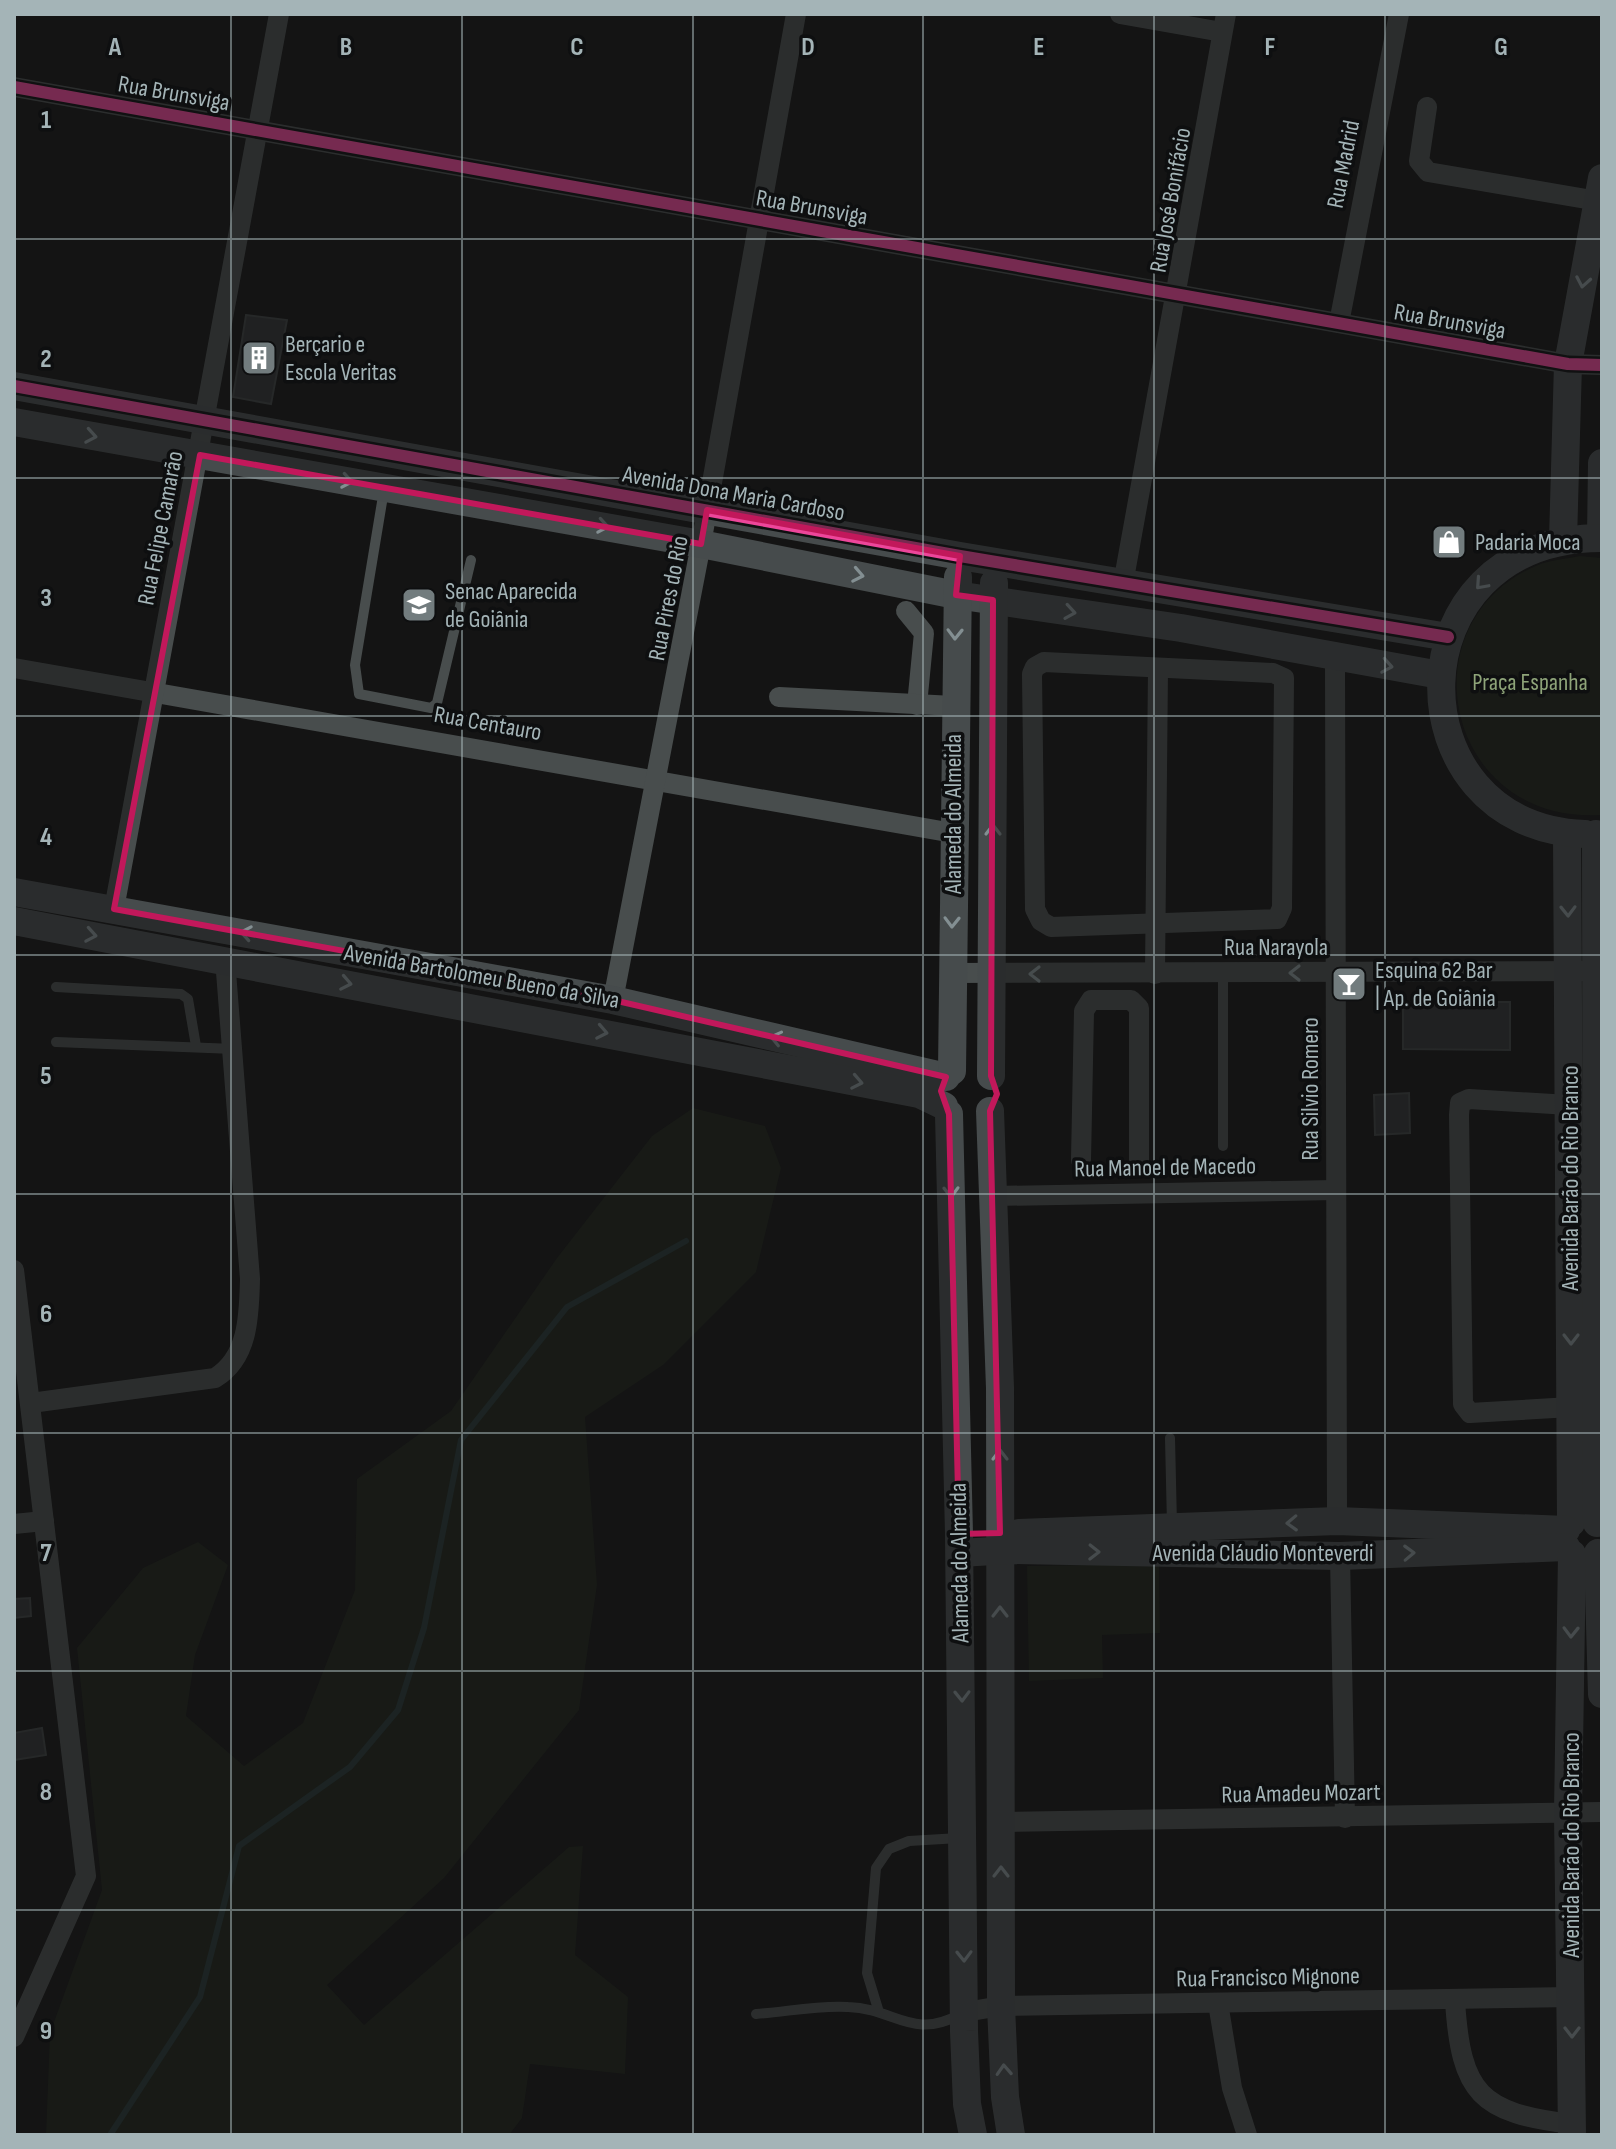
<svg xmlns="http://www.w3.org/2000/svg" width="1616" height="2149" font-family="'Sofia Sans Condensed',sans-serif">
<rect width="100%" height="100%" fill="#141414"/>
<g fill="#1d221a">
<path d="M1580,556L1602,558V815C1444,825 1403,621 1538,565C1550,560 1566,559 1580,556Z"/>
<path d="M693,1108L765,1126L781,1168L756,1272L663,1365L585,1417L597,1585L579,1710L444,1878L327,1985L364,2025L569,1847L583,1846L575,1955L628,1997L625,2074L530,2064L522,2118L509,2135H46L50,2033L102,1890L77,1648L143,1568L198,1542L228,1565L195,1655L186,1716L244,1766L303,1723L355,1590L357,1479L451,1411L557,1258L652,1136Z"/>
<path d="M1159,1564L1160,1633L1102,1635L1103,1678L1029,1681L1027,1566Z"/>
</g>
<g fill="none" stroke-linecap="round" stroke-linejoin="round">
<path stroke="#263735" stroke-width="6" d="M110,2135L200,1997L239,1846L350,1767L398,1710L424,1628L461,1440L567,1307L686,1241"/>
</g>
<g fill="#303233" stroke="#3c4041" stroke-width="2">
<path d="M246,315L287,320L271,404L233,397Z"/>
<path d="M1403,1002H1510V1050L1403,1049Z"/>
<path d="M1409,1093L1410,1133L1375,1135L1374,1095Z"/>
<path d="M30,1598L31,1616L14,1618V1599Z"/>
<path d="M42,1728L46,1755L14,1760V1733Z"/>
</g>
<g fill="none" stroke-linecap="round" stroke-linejoin="round">
<g stroke="#484d4d" stroke-width="10">
<path d="M384,490L355,665L359,694L431,708L437,703L471,560"/>
<path d="M1223,973V1146"/>
<path d="M56,987L181,994L188,999L196,1046"/>
<path d="M56,1042L234,1049"/>
<path d="M1170,1438L1172,1525"/>
<path d="M878,2009L867,1973L876,1868L889,1849L909,1841L959,1838"/>
<path d="M756,2014C786,2012 818,2005 848,2007C894,2008 912,2040 959,2015"/>
</g>
<g stroke="#484d4d" stroke-width="20">
<path d="M1120,14L1222,32"/>
<path d="M14,87L1568,364L1602,365"/>
<path d="M1427,107L1419,161L1428,172L1598,201"/>
<path d="M1339,323L1399,14"/>
<path d="M1123,584L1226,14"/>
<path d="M906,611L924,633L917,705"/>
<path d="M1335,657L1337,1521"/>
<path d="M1044,662L1273,673L1284,678L1282,908L1277,919L1051,927L1041,921L1035,909L1032,674L1035,667Z"/>
<path d="M14,668L953,833"/>
<path d="M779,697L954,706"/>
<path d="M114,909L279,14"/>
<path d="M951,973L1602,971"/>
<path d="M1155,974L1158,668"/>
<path d="M613,1000L701,544L796,14"/>
<path d="M1569,1105L1469,1099L1460,1103L1459,1115L1463,1404L1470,1413L1571,1407"/>
<path d="M1081,1160L1084,1011L1091,1000H1131L1139,1008V1163"/>
<path d="M995,1196L1336,1190"/>
<path d="M14,1270L86,1876L14,2037"/>
<path d="M31,1403L215,1378C249,1357 249,1315 250,1279L225,959"/>
<path d="M14,1524L44,1521"/>
<path d="M1340,1556L1345,1818"/>
<path d="M1001,1822L1602,1812"/>
<path d="M1455,2001C1461,2094 1480,2113 1572,2124"/>
<path d="M1218,2003L1232,2088L1247,2135"/>
<path d="M965,2012L1001,2006L1572,1997"/>
</g>
<g stroke="#464b4c" stroke-width="28">
<path d="M14,386L960,556L1448,637"/>
<path d="M14,422L701,544L956,595L1181,628L1440,675"/>
<path d="M1601,538L1602,463"/>
<path d="M1563,540L1568,364L1602,178"/>
<path d="M1567,833L1571,1523"/>
<path d="M1585,834C1391,827 1390,538 1602,538"/>
<path d="M1596,834L1597,1523"/>
<path d="M14,892L613,1000L946,1077"/>
<path d="M14,921L919,1094L944,1106"/>
<path d="M952,1071L958,577"/>
<path d="M991,1076L994,583"/>
<path d="M990,1111L1000,1388L1001,2006L1005,2097L1011,2135"/>
<path d="M949,1114L959,1534L964,2031L967,2104L973,2135"/>
<path d="M1019,1533L1337,1521L1566,1530"/>
<path d="M960,1553L1010,1550L1340,1556L1566,1547"/>
<path d="M1598,1553L1602,1694"/>
<path d="M1572,1554L1568,1813L1572,2135"/>
</g>
<defs>
<g id="cycleway">
<path d="M14,87L1568,364L1602,365"/>
<path d="M14,386L960,556L1448,637"/>
</g>
</defs>
<use href="#cycleway" stroke="#0e0f10" stroke-width="17"/>
<use href="#cycleway" stroke="#ed469a" stroke-width="12"/>
</g>
<defs><path id="oneway-chevron" d="M-2-3.5L2.5 0L-2 3.5" fill="none" stroke-width="1.6" stroke-linecap="round" stroke-linejoin="round" transform="scale(2)"/></defs>
<g stroke="#838f92">
<use href="#oneway-chevron" transform="translate(1583 282) rotate(100)"/>
<use href="#oneway-chevron" transform="translate(91 436) rotate(10)"/>
<use href="#oneway-chevron" transform="translate(347 481) rotate(10)"/>
<use href="#oneway-chevron" transform="translate(603 526) rotate(10)"/>
<use href="#oneway-chevron" transform="translate(858 575) rotate(11)"/>
<use href="#oneway-chevron" transform="translate(1481 584) rotate(132)"/>
<use href="#oneway-chevron" transform="translate(1070 612) rotate(9)"/>
<use href="#oneway-chevron" transform="translate(955 634) rotate(91)"/>
<use href="#oneway-chevron" transform="translate(1387 666) rotate(10)"/>
<use href="#oneway-chevron" transform="translate(993 830) rotate(-90)"/>
<use href="#oneway-chevron" transform="translate(1568 911) rotate(89)"/>
<use href="#oneway-chevron" transform="translate(952 922) rotate(91)"/>
<use href="#oneway-chevron" transform="translate(246 933) rotate(-170)"/>
<use href="#oneway-chevron" transform="translate(91 935) rotate(10)"/>
<use href="#oneway-chevron" transform="translate(346 983) rotate(11)"/>
<use href="#oneway-chevron" transform="translate(602 1032) rotate(11)"/>
<use href="#oneway-chevron" transform="translate(776 1038) rotate(-167)"/>
<use href="#oneway-chevron" transform="translate(857 1082) rotate(11)"/>
<use href="#oneway-chevron" transform="translate(951 1192) rotate(89)"/>
<use href="#oneway-chevron" transform="translate(1571 1339) rotate(90)"/>
<use href="#oneway-chevron" transform="translate(1000 1455) rotate(-90)"/>
<use href="#oneway-chevron" transform="translate(1292 1523) rotate(178)"/>
<use href="#oneway-chevron" transform="translate(1094 1552) rotate(1)"/>
<use href="#oneway-chevron" transform="translate(1409 1553) rotate(-2)"/>
<use href="#oneway-chevron" transform="translate(1000 1612) rotate(-90)"/>
<use href="#oneway-chevron" transform="translate(1571 1632) rotate(91)"/>
<use href="#oneway-chevron" transform="translate(962 1696) rotate(89)"/>
<use href="#oneway-chevron" transform="translate(1001 1872) rotate(-90)"/>
<use href="#oneway-chevron" transform="translate(964 1956) rotate(89)"/>
<use href="#oneway-chevron" transform="translate(1572 2032) rotate(90)"/>
<use href="#oneway-chevron" transform="translate(1004 2070) rotate(-93)"/>
</g>
<g stroke="#849092">
<use href="#oneway-chevron" transform="translate(1295 973) rotate(180)"/>
<use href="#oneway-chevron" transform="translate(1035 974) rotate(-180)"/>
</g>
<path d="M0 0H1616V2149H0ZM200,455L701,544L707,510L960,556L956,595L993,600L991,1076L997,1094L990,1111L1000,1533L959,1534L949,1114L941,1091L946,1077L613,1000L114,909Z" fill="#141414" fill-opacity=".55" fill-rule="evenodd"/>
<path fill="none" stroke="#c2185b" stroke-width="6" stroke-linejoin="round" d="M200,455L701,544L707,510L960,556L956,595L993,600L991,1076L997,1094L990,1111L1000,1533L959,1534L949,1114L941,1091L946,1077L613,1000L114,909Z"/>
<path fill="none" stroke="#a4b4b7" stroke-width="2" stroke-opacity="0.55" d="M231,14V2135M462,14V2135M693,14V2135M923,14V2135M1154,14V2135M1385,14V2135M14,239H1602M14,478H1602M14,716H1602M14,955H1602M14,1194H1602M14,1433H1602M14,1671H1602M14,1910H1602"/>
<defs>
<symbol id="building-square" viewBox="-11 -11 22 22"><rect x="-9" y="-9" width="18" height="18" rx="4" fill="#727c7e" stroke="#0e0f10"/><path d="M-4-6H4V6H1V3H-1V6H-4ZM-2.5-4.3h1.7v1.8h-1.7ZM.8-4.3h1.7v1.8H.8ZM-2.5-1h1.7V.8h-1.7ZM.8-1h1.7V.8H.8Z" fill="#fff"/></symbol>
<symbol id="shop-square" viewBox="-11 -11 22 22"><rect x="-9" y="-9" width="18" height="18" rx="4" fill="#727c7e" stroke="#0e0f10"/><path d="M-5-2.5h2.3a2.7 3.5 0 0 1 5.4 0H5L5.5 6h-11ZM-1.5-2.5h3a1.5 2.3 0 0 0-3 0Z" fill="#fff"/></symbol>
<symbol id="university-square" viewBox="-11 -11 22 22"><rect x="-9" y="-9" width="18" height="18" rx="4" fill="#727c7e" stroke="#0e0f10"/><path d="M0-5L7-2L0 1L-7-2ZM-4 1L0 2.5L4 1V4Q0 6-4 4Z" fill="#fff"/></symbol>
<symbol id="bar-square" viewBox="-11 -11 22 22"><rect x="-9" y="-9" width="18" height="18" rx="4" fill="#727c7e" stroke="#0e0f10"/><path d="M-6-5H6L.8 .8V4.5H3.5V6h-7V4.5H-.8V.8Z" fill="#fff"/></symbol>
</defs>
<g fill-rule="evenodd">
<use href="#building-square" x="239" y="338" width="40" height="40"/>
<use href="#shop-square" x="1429" y="522" width="40" height="40"/>
<use href="#university-square" x="399" y="585" width="40" height="40"/>
<use href="#bar-square" x="1329" y="964" width="40" height="40"/>
</g>
<g text-anchor="middle" stroke-width="7" stroke-linejoin="round" paint-order="stroke">
<g font-size="24" fill="#a4b4b7" stroke="#0e0f10">
<text transform="translate(174 93) rotate(10)" y="8">Rua Brunsviga</text>
<text transform="translate(1343 164) rotate(-79)" y="8">Rua Madrid</text>
<text transform="translate(1170 200) rotate(-80)" y="8">Rua José Bonifácio</text>
<text transform="translate(812 207) rotate(10)" y="8">Rua Brunsviga</text>
<text transform="translate(1450 321) rotate(10)" y="8">Rua Brunsviga</text>
<text transform="translate(734 493) rotate(10)" y="8">Avenida Dona Maria Cardoso</text>
<text transform="translate(160 528) rotate(-79)" y="8">Rua Felipe Camarão</text>
<text transform="translate(668 598) rotate(-79)" y="8">Rua Pires do Rio</text>
<text transform="translate(488 723) rotate(10)" y="8">Rua Centauro</text>
<text transform="translate(953 814) rotate(-90)" y="8">Alameda do Almeida</text>
<text x="1276" y="955">Rua Narayola</text>
<text transform="translate(482 976) rotate(10)" y="8">Avenida Bartolomeu Bueno da Silva</text>
<text transform="translate(1310 1089) rotate(-90)" y="8">Rua Silvio Romero</text>
<text transform="translate(1165 1167) rotate(-1)" y="8">Rua Manoel de Macedo</text>
<text transform="translate(1570 1178) rotate(-90)" y="8">Avenida Barão do Rio Branco</text>
<text x="1263" y="1561">Avenida Cláudio Monteverdi</text>
<text transform="translate(959 1563) rotate(-91)" y="8">Alameda do Almeida</text>
<text transform="translate(1301 1793) rotate(-1)" y="8">Rua Amadeu Mozart</text>
<text transform="translate(1571 1845) rotate(-90)" y="8">Avenida Barão do Rio Branco</text>
<text transform="translate(1268 1977) rotate(-1)" y="8">Rua Francisco Mignone</text>
</g>
<g font-size="24" fill="#a4b4b7" stroke="#0e0f10" text-anchor="start">
<text x="285" y="352">Berçario e<tspan x="285" dy="28">Escola Veritas</tspan></text>
<text x="1475" y="550">Padaria Moca</text>
<text x="445" y="599">Senac Aparecida<tspan x="445" dy="28">de Goiânia</tspan></text>
<text x="1375" y="978">Esquina 62 Bar<tspan x="1375" dy="28">| Ap. de Goiânia</tspan></text>
</g>
<g font-size="24" fill="#8ea479" stroke="#0e0f10">
<text x="1530" y="690">Praça Espanha</text>
</g>
</g>
<g font-size="26" text-anchor="middle" font-weight="bold" fill="#a4b4b7" stroke="#0e0f10" stroke-width="7" stroke-linejoin="round" paint-order="stroke">
<text x="115" y="55">A</text>
<text x="346" y="55">B</text>
<text x="577" y="55">C</text>
<text x="808" y="55">D</text>
<text x="1039" y="55">E</text>
<text x="1270" y="55">F</text>
<text x="1501" y="55">G</text>
<text x="46" y="128">1</text>
<text x="46" y="367">2</text>
<text x="46" y="606">3</text>
<text x="46" y="845">4</text>
<text x="46" y="1084">5</text>
<text x="46" y="1322">6</text>
<text x="46" y="1561">7</text>
<text x="46" y="1800">8</text>
<text x="46" y="2039">9</text>
</g>
<rect width="1616" height="2149" fill="none" stroke="#a4b4b7" stroke-width="32"/>
</svg>
